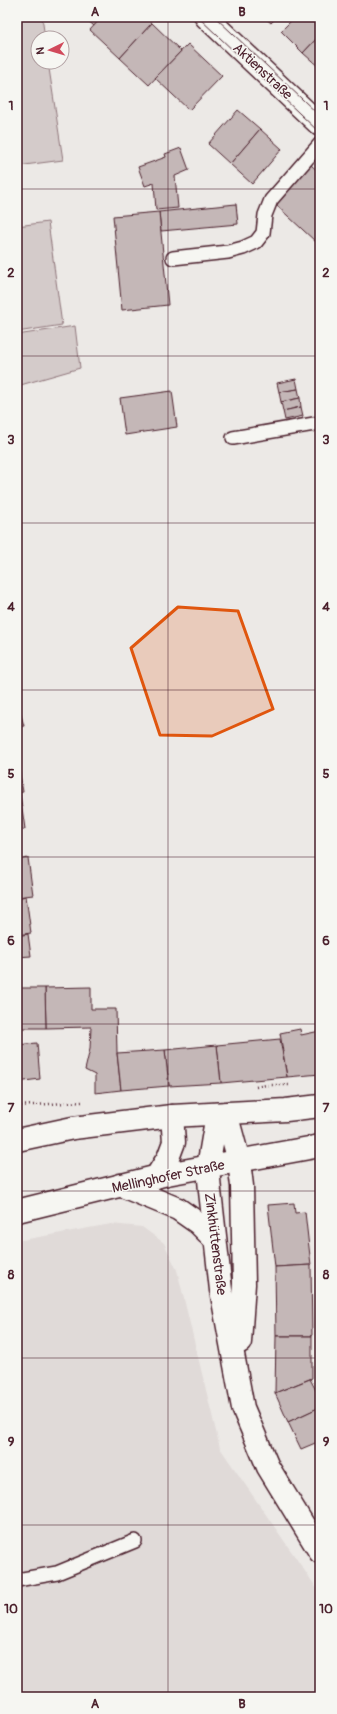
<svg xmlns="http://www.w3.org/2000/svg" width="337" height="1714" font-family="Pangolin,sans-serif">
<rect width="100%" height="100%" fill="#ece9e6"/>
<filter id="ink" filterUnits="userSpaceOnUse"><feTurbulence type="fractalNoise" baseFrequency=".025" numOctaves="2"/><feDisplacementMap in="SourceGraphic" scale="8" xChannelSelector="R" yChannelSelector="G"/><feConvolveMatrix kernelMatrix="1 2 1 2 8 2 1 2 1" color-interpolation-filters="sRGB"/></filter>
<g filter="url(#ink)">
<path fill="#e0dad8" d="M111,1224L142,1227L164,1243L177,1270L220,1448L320,1593V1697H17V1241Z"/>
<g fill="#d4cbca" stroke="#8f757a">
<path d="M17,17H42L45,38H38V62H48L63,160L17,166Z"/>
<path d="M48,222L62,325L17,332V226Z"/>
<path d="M75,326L80,368L17,386V335Z"/>
</g>
<g fill="#c4b7b7" stroke="#4a1f2b">
<path d="M84,17H102L94,26Z"/>
<path d="M102,17H145L152,23L120,58L90,30Z"/>
<path d="M264,17H277L271,23Z"/>
<path d="M295,17H309L320,27V35L303,53L281,31Z"/>
<path d="M152,23L181,51L149,85L120,58Z"/>
<path d="M320,35V68L303,53Z"/>
<path d="M188,44L222,76L189,110L155,78Z"/>
<path d="M238,110L260,129L230,164L208,144Z"/>
<path d="M260,129L282,149L252,184L230,164Z"/>
<path d="M181,148L189,170L175,176L178,208L156,210L154,183L145,186L138,167L166,157L165,154Z"/>
<path d="M311,165L320,173V237L316,242L275,204Z"/>
<path d="M236,204L238,224L161,231L159,212Z"/>
<path d="M159,212L168,305L122,310L113,216Z"/>
<path d="M296,379L298,389L279,392L277,383Z"/>
<path d="M298,389L300,398L281,402L279,392Z"/>
<path d="M172,391L177,427L125,435L120,398Z"/>
<path d="M300,398L301,407L283,411L281,402Z"/>
<path d="M301,407L303,416L285,420L283,411Z"/>
<path d="M20,711L24,726L17,727V712Z"/>
<path d="M17,757L23,792L17,793Z"/>
<path d="M17,794H20L25,829L17,830Z"/>
<path d="M28,858L33,895L17,897V860Z"/>
<path d="M26,896L31,933L17,935V898Z"/>
<path d="M28,934L31,956L17,957V936Z"/>
<path d="M91,987V1009H116L117,1053L121,1090L95,1093V1075L85,1070L90,1049L91,1027L46,1028L45,988Z"/>
<path d="M17,988H45L46,1028H17Z"/>
<path d="M300,1029L301,1035L320,1031V1074L287,1077L280,1033Z"/>
<path d="M280,1039L287,1077L221,1083L217,1045Z"/>
<path d="M37,1043L40,1079L17,1082V1045Z"/>
<path d="M217,1045L221,1083L169,1086L165,1050Z"/>
<path d="M165,1050L169,1086L121,1090L117,1053Z"/>
<path d="M294,1203L295,1213L305,1212L311,1265L275,1267L268,1205Z"/>
<path d="M311,1265L312,1336H276L275,1267Z"/>
<path d="M276,1336H312V1378L275,1393Z"/>
<path d="M310,1379L320,1398V1407L288,1422L275,1393Z"/>
<path d="M320,1407V1441L301,1449L288,1422Z"/>
</g>
<g fill="none" stroke-linecap="round" stroke-linejoin="round">
<defs>
<g id="lane">
<path d="M173,258L228,252L243,248L256,242L263,233L265,215L271,200L320,144"/>
<path d="M233,438L320,423"/>
<path d="M17,1580L57,1573L135,1541"/>
</g>
<g id="street">
<path d="M226,1113L239,1161L242,1186L244,1284L240,1342"/>
<path d="M217,1114L208,1167L210,1191L221,1290L243,1408L268,1467L320,1552"/>
<path d="M120,1185L178,1209L198,1223L215,1240"/>
</g>
<g id="secondary">
<path d="M17,1140L73,1128L172,1116L286,1110L320,1106"/>
<path d="M156,1177L168,1158L174,1142L172,1116"/>
<path d="M17,1211L167,1174L320,1146"/>
</g>
<path id="primary" d="M206,17L320,125"/>
</defs>
<use href="#lane" stroke="#4a1f2b" stroke-width="16"/>
<use href="#street" stroke="#4a1f2b" stroke-width="25"/>
<use href="#secondary" stroke="#4a1f2b" stroke-width="25"/>
<use href="#primary" stroke="#4a1f2b" stroke-width="25"/>
<g stroke="#4a1f2b" stroke-width="2.5" stroke-dasharray="1 3" stroke-linecap="butt">
<path d="M256,1087L266,1085H291"/>
<path d="M17,1106L82,1102"/>
</g>
<use href="#lane" stroke="#f6f6f2" stroke-width="13"/>
<use href="#street" stroke="#f6f6f2" stroke-width="22"/>
<use href="#secondary" stroke="#f6f6f2" stroke-width="22"/>
<use href="#primary" stroke="#f6f6f2" stroke-width="22"/>
<g stroke="#4a1f2b" stroke-width="1">
<path d="M198,17L320,133"/>
<path d="M215,17L320,116"/>
</g>
</g>
</g>
<path fill="#e0560e" fill-opacity="0.2" stroke="#e0560e" stroke-width="3" stroke-linejoin="round" d="M178,607L238,611L273,709L212,736L160,735L131,648Z"/>
<path fill="none" stroke="#4a1f2b" stroke-width="1" stroke-opacity="0.55" d="M168,17V1697M17,189H320M17,356H320M17,523H320M17,690H320M17,857H320M17,1024H320M17,1191H320M17,1358H320M17,1525H320"/>
<g text-anchor="middle" stroke-width="3" stroke-linejoin="round" paint-order="stroke">
<g font-size="14" fill="#4a1f2b" stroke="#f6f6f2">
<text transform="translate(263 71) rotate(43)" y="5">Aktienstraße</text>
<text transform="translate(168 1176) rotate(-12)" y="5">Mellinghofer Straße</text>
<text transform="translate(216 1244) rotate(83)" y="5">Zinkhüttenstraße</text>
</g>
</g>
<rect width="337" height="1714" fill="none" stroke="#f6f6f2" stroke-width="44"/>
<g transform="translate(50 50) rotate(265)"><circle r="19" fill="#f6f6f2" stroke="#b1a0a2"/>
<path d="M0-3L7 15L0 10L-7 15Z" fill="#d1495b"/>
<text y="-6" font-size="11" font-weight="bold" text-anchor="middle" fill="#4a1f2b">N</text>
</g>
<rect x="22" y="22" width="293" height="1670" fill="none" stroke="#4a1f2b" stroke-width="1.5"/>
<g font-size="13" text-anchor="middle" font-weight="bold" fill="#4a1f2b">
<text x="95" y="16">A</text>
<text x="242" y="16">B</text>
<text x="11" y="110">1</text>
<text x="326" y="110">1</text>
<text x="11" y="277">2</text>
<text x="326" y="277">2</text>
<text x="11" y="444">3</text>
<text x="326" y="444">3</text>
<text x="11" y="611">4</text>
<text x="326" y="611">4</text>
<text x="11" y="778">5</text>
<text x="326" y="778">5</text>
<text x="11" y="945">6</text>
<text x="326" y="945">6</text>
<text x="11" y="1112">7</text>
<text x="326" y="1112">7</text>
<text x="11" y="1279">8</text>
<text x="326" y="1279">8</text>
<text x="11" y="1446">9</text>
<text x="326" y="1446">9</text>
<text x="11" y="1613">10</text>
<text x="326" y="1613">10</text>
<text x="95" y="1708">A</text>
<text x="242" y="1708">B</text>
</g>
</svg>
